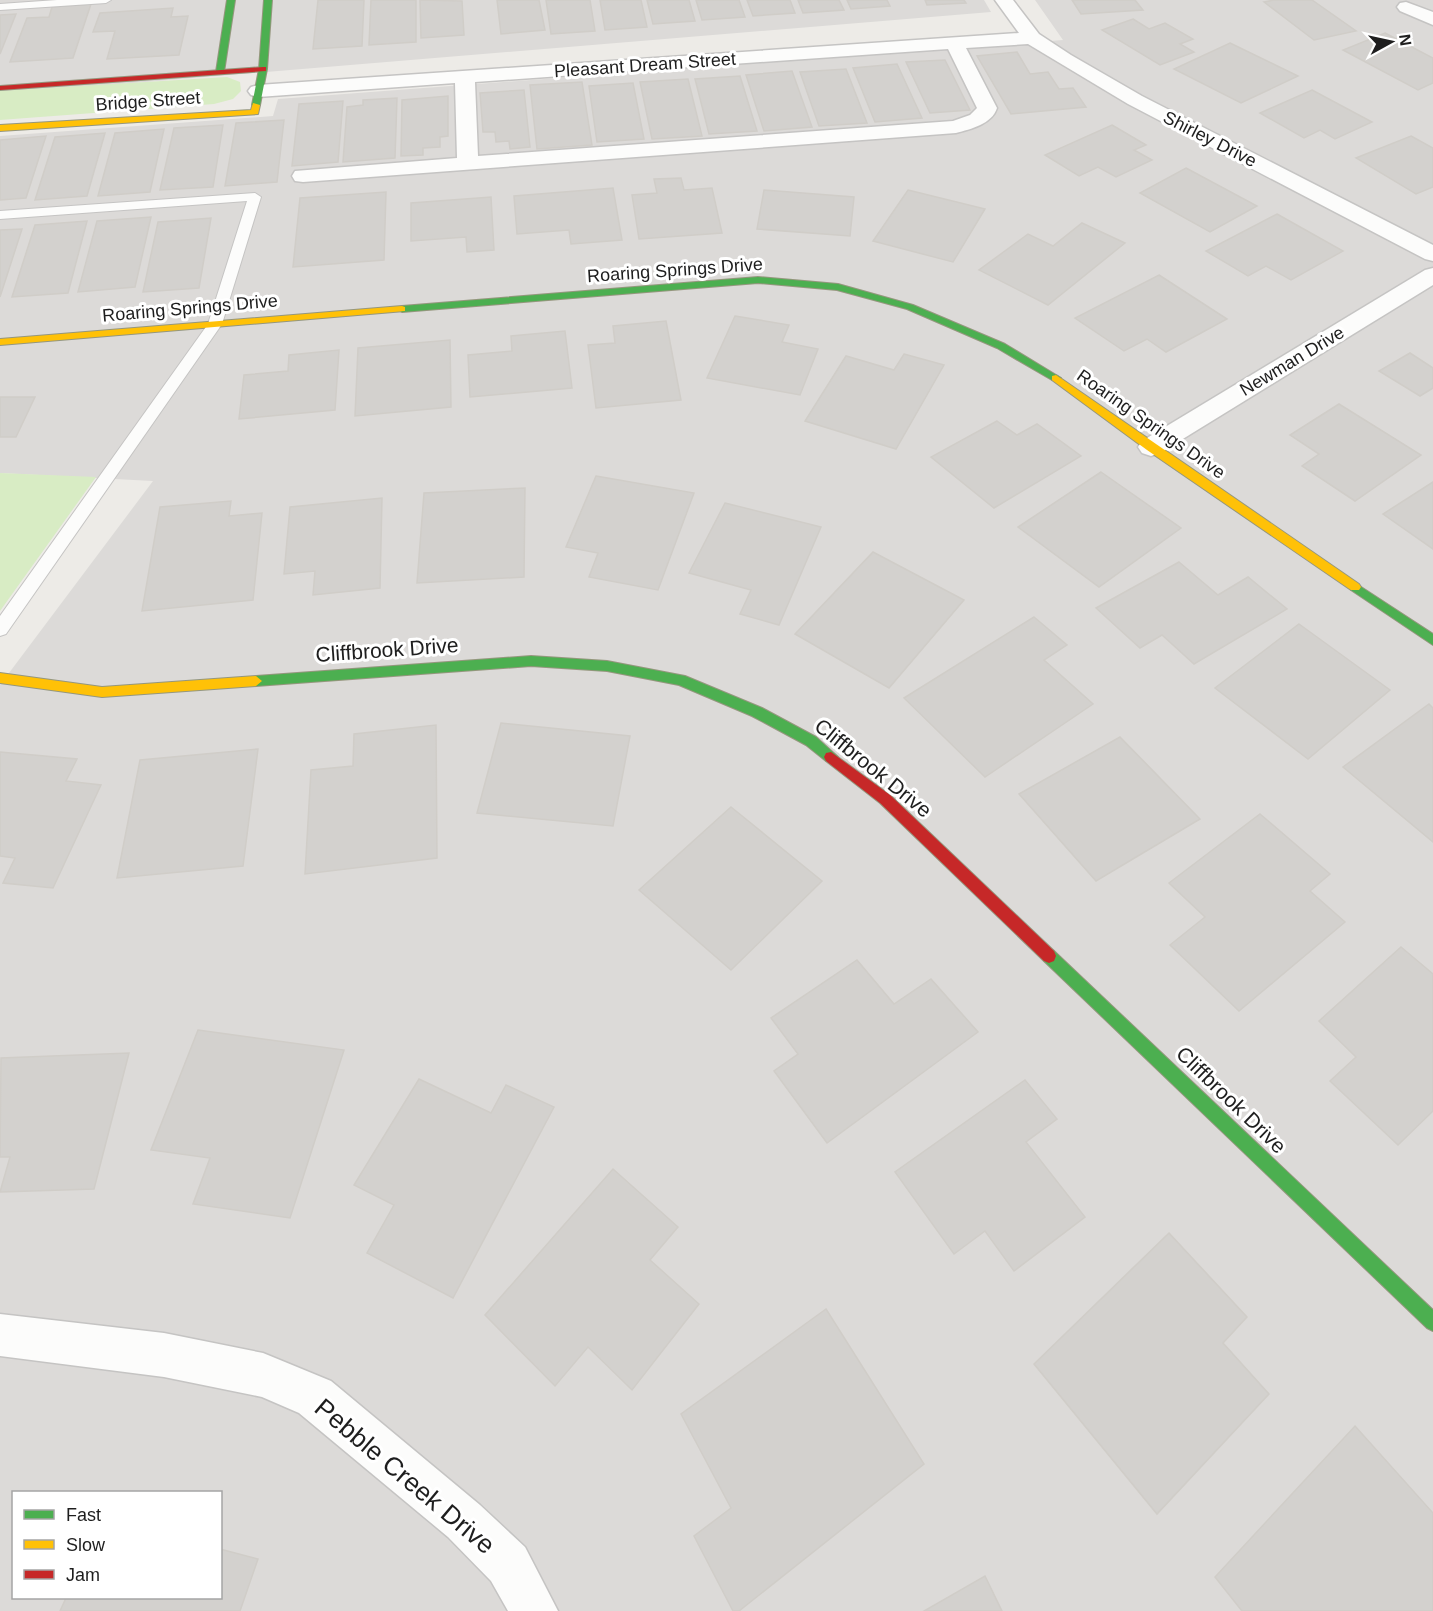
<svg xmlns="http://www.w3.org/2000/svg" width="1433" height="1611" font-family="Arial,sans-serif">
<rect width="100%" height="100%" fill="#edebe7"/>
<g fill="#dcdad8" fill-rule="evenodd">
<path d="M0,0H984L991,12L0,94Z"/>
<path d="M1035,0H1433V1611H0V685L153,481L0,473V136L273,116L278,99L1063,40ZM14,1492H220V1598H14Z"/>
</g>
<g fill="#d8ecc4">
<path d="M227,77L240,82L241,91L233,99L214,104L0,120V91Z"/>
<path d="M0,473L96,477L0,611Z"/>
</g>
<g fill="#d3d1ce" stroke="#d0cdc8" stroke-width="1.5">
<path d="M318,0H364L362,46L313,49Z"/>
<path d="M371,0H416V42L369,45Z"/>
<path d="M420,0L462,1L464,35L421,38Z"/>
<path d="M497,0H539L545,30L501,34Z"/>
<path d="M546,0H590L595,31L551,34Z"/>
<path d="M600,0H641L647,27L605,30Z"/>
<path d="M647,0H689L695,21L653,24Z"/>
<path d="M696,0H739L745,17L702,20Z"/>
<path d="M747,0H790L795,13L753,16Z"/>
<path d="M798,0H839L844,10L803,13Z"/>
<path d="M847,0H887L890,6L851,9Z"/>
<path d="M925,0H964L966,3L927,5Z"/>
<path d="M1072,0H1135L1143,10L1081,14Z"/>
<path d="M1274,0H1312L1356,31L1314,40L1264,2Z"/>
<path d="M91,4L73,58L10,62L27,18L49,17L52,7Z"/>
<path d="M173,8L171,17L188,16L179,55L107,59L115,31L93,32L100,13Z"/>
<path d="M16,14L0,54V15Z"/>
<path d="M1133,19L1149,29L1165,23L1193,39L1180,44L1194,52L1160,65L1102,30Z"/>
<path d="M1385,33L1433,58V83L1418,90L1343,50Z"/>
<path d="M1230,43L1298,76L1241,103L1174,69Z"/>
<path d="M1017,52L1030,74L1048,72L1059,89L1073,88L1086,107L1011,114L977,56Z"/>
<path d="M945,60L970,110L930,113L906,62Z"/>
<path d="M897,64L922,118L875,122L853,68Z"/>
<path d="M846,69L867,123L819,126L800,72Z"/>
<path d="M792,71L812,127L764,131L746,75Z"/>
<path d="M740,76L757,131L709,134L695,79Z"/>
<path d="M688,79L702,136L652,139L640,82Z"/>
<path d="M582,82L592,145L537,149L530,85Z"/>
<path d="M633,83L644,139L597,142L589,86Z"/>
<path d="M524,90L530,147L510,149L509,141L496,142L495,132H483L480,93Z"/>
<path d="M1312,90L1372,122L1335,139L1320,130L1304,138L1260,113Z"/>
<path d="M448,96V136L440,137V147L423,148V155L401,156L402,100Z"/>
<path d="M397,98L395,158L343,162L347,107L363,105V100Z"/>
<path d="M343,101L338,162L292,166L299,104Z"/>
<path d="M284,120L277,182L225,186L236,123Z"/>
<path d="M223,125L213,187L160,190L174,128Z"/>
<path d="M1112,125L1146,145L1134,150L1152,160L1116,177L1098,167L1079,176L1045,155Z"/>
<path d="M164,129L150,192L98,196L115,133Z"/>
<path d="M105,133L87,196L35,200L55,137Z"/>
<path d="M46,136L26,198L0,200V140Z"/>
<path d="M1411,136L1433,148V187L1416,194L1356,158Z"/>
<path d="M1186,168L1257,206L1210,232L1140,193Z"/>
<path d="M681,178L684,190L712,188L722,233L639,239L632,195L657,193L654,179Z"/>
<path d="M613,188L622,240L571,244L569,230L517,234L514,196Z"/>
<path d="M764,190L854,197L850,236L757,229Z"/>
<path d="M908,190L985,209L953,262L873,241Z"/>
<path d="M386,192L384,260L293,267L300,198Z"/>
<path d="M491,197L494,250L467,252L466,237L411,241V203Z"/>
<path d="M1277,214L1343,251L1291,280L1266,266L1248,276L1206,251Z"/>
<path d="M151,217L135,287L78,292L97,221Z"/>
<path d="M211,218L199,288L143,292L158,222Z"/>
<path d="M87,221L68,293L12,297L35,225Z"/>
<path d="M1082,223L1125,243L1048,305L979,270L1028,234L1053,246Z"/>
<path d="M22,229L0,297V230Z"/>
<path d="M1159,275L1227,319L1166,352L1147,339L1124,351L1075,318Z"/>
<path d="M735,316L789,325L782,342L818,349L800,395L707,378Z"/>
<path d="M666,321L681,400L596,408L588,345L615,343L613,326Z"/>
<path d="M565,331L572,388L470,397L468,355L512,351L511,336Z"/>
<path d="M450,340L451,407L355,416L358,348Z"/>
<path d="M339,350L335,410L239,419L244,375L288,371L289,355Z"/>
<path d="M1410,353L1433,368V388L1420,396L1379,371Z"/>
<path d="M904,354L944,365L896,449L805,421L846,356L894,370Z"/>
<path d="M0,397H35L16,437H0Z"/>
<path d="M1339,404L1421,455L1355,501L1302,466L1319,454L1290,435Z"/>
<path d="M997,421L1017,435L1037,424L1081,456L994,508L931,457Z"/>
<path d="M1101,472L1181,528L1099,587L1018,527Z"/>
<path d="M596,476L694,493L658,590L589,577L598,553L566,547Z"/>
<path d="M1433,482V549L1383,514Z"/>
<path d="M525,488L524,577L417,583L424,493Z"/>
<path d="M382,498L380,588L313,595L315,571L284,574L290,507Z"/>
<path d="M231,501L229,516L262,513L253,600L142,611L160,507Z"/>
<path d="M725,503L821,527L779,625L740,614L751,590L689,573Z"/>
<path d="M873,552L964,600L889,688L795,634Z"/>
<path d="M1179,562L1218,595L1248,577L1287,609L1194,664L1162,635L1140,648L1096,608Z"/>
<path d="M1034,617L1067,645L1044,660L1093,704L985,777L904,698Z"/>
<path d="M1299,624L1390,690L1308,759L1215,688Z"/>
<path d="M1429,704L1433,708V842L1343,767Z"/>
<path d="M501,723L630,736L613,826L477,813Z"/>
<path d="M436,725L437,858L305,874L311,770L353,766L354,734Z"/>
<path d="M1120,737L1200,819L1096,881L1019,794Z"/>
<path d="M258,749L243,866L117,878L140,760Z"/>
<path d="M0,752L77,759L66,781L101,785L53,888L3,883L15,858L0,856Z"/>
<path d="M731,807L822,881L731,970L639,890Z"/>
<path d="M1260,814L1330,874L1310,891L1345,922L1239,1011L1170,945L1205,917L1169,883Z"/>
<path d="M1401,947L1433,974V1111L1398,1145L1330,1081L1356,1057L1319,1021Z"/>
<path d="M857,960L894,1004L931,979L978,1032L827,1143L774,1071L798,1054L771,1018Z"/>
<path d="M198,1030L344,1050L290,1218L193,1204L210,1158L151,1150Z"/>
<path d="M129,1053L94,1189L0,1192L10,1157H0L1,1058Z"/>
<path d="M419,1079L491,1113L506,1085L554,1107L453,1298L367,1253L394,1205L354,1185Z"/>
<path d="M1025,1080L1057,1119L1026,1142L1085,1217L1014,1271L985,1231L954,1254L895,1172Z"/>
<path d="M613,1169L678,1227L650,1260L699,1304L632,1390L588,1347L555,1386L485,1315Z"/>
<path d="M1169,1233L1247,1317L1223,1343L1269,1394L1157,1514L1034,1364Z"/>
<path d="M826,1309L924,1464L739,1611H733L694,1536L731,1508L681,1414Z"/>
<path d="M1355,1426L1433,1513V1611H1242L1215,1577Z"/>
<path d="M220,1549L258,1559L240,1611H60L66,1598H220Z"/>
<path d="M985,1576L1002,1611H924Z"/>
</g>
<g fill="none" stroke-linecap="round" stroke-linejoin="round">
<defs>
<g id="lane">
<path d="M57,0H111L106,3L0,10V4Z"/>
<path d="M255,193L261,197L222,324L6,634L0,636V616L208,324L247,201L0,219V211Z"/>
</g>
<g id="street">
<path d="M995,0H1013L1039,34L1071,55L1142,96L1433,245V261L1425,259L1128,104L1028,44L966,48L997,108C992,124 971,129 956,133L303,182L295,181L292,176L295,171L457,158L455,83L258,97L251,95L248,91L251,87L258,85L1019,33ZM948,49L977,108L970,115L953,121L478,156L475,82Z"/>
<path d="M1406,2L1433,12V25L1400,11L1397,7L1400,3Z"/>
<path d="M1433,268V285L1160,453L1151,456L1142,453L1138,447L1142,441L1425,270Z"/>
<path d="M0,1314L164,1333L263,1353L331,1381L480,1505L525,1547L558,1611H508L491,1581L448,1537L299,1413L262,1397L164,1377L0,1356Z"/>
</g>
<g id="fast">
<path d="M227,0H235L224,72L220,74L216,72Z"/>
<path d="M264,0H272L267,69L260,105L256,107L252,105L259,69Z"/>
<path d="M758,277L838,284L913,305L1005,344L1061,378L1060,380H1052L997,348L907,309L837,290L758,283L402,312L397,309L402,306Z"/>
<path d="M1355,583L1433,634V645L1351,590L1349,587Z"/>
<path d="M531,656L607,661L685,676L762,708L816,737L838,757L836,761H826L806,745L752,716L679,685L607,671L531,666L256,686L250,681L256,676Z"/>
<path d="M1049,949L1054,951L1433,1310V1331L1427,1328L1044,961L1042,956L1044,951Z"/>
</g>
<g id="slow">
<path d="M253,103L260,105L258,114L0,131V125L251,110Z"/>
<path d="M402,306L405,307V311L0,345V339Z"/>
<path d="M1056,375L1359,584L1361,587L1359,590H1351L1147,450L1052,380V376Z"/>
<path d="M0,673L102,687L256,676L262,681L256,686L102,697L0,683Z"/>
</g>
<g id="jam">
<path d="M263,67H266V71L0,90V86Z"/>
<path d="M831,752L890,795L1054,951L1056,956L1054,961L1049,963L1044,961L880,803L826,761L824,757L826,753Z"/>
</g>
</defs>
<use href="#lane" stroke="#c5c4c3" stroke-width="2"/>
<use href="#street" stroke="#c5c4c3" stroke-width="3"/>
<use href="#fast" stroke="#95977e" stroke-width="2"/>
<use href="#slow" stroke="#95977e" stroke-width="2"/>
<use href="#jam" stroke="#95977e" stroke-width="2"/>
<use href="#lane" fill="#fcfcfb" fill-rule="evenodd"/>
<use href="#street" fill="#fcfcfb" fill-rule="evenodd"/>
<use href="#fast" fill="#4caf50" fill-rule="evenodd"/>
<use href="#slow" fill="#ffc107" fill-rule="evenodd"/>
<use href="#jam" fill="#c62828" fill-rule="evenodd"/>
</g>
<g text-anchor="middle" stroke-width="6" stroke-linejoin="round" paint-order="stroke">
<g font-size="18" fill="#1e1e1e" stroke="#fff">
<text transform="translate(645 65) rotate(-4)" y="6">Pleasant Dream Street</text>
<text transform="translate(148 101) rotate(-4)" y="6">Bridge Street</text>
<text transform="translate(1210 139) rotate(27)" y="6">Shirley Drive</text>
<text transform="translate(675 270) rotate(-4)" y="6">Roaring Springs Drive</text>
<text transform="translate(190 308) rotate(-5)" y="6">Roaring Springs Drive</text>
<text transform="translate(1292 361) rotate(-31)" y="6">Newman Drive</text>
<text transform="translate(1151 424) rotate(35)" y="6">Roaring Springs Drive</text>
</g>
<g font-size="21" fill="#1e1e1e" stroke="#fff">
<text transform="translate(387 650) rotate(-4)" y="7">Cliffbrook Drive</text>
<text transform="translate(873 768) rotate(39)" y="7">Cliffbrook Drive</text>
<text transform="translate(1231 1100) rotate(44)" y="7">Cliffbrook Drive</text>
</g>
<g font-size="26" fill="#1e1e1e" stroke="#fff">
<text transform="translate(405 1476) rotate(40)" y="9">Pebble Creek Drive</text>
</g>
</g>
<rect x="12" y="1491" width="210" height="108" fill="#ffffff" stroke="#a5a5a5" stroke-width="1.5"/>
<rect x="24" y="1510" width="30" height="9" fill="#4caf50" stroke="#a5a5a5" stroke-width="1.5"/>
<text x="66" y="1521" font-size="18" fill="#1e1e1e">Fast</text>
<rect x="24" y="1540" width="30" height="9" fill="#ffc107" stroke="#a5a5a5" stroke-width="1.5"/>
<text x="66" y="1551" font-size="18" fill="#1e1e1e">Slow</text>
<rect x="24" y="1570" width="30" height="9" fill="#c62828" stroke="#a5a5a5" stroke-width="1.5"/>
<text x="66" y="1581" font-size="18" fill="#1e1e1e">Jam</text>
<g transform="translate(1391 42) rotate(82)" stroke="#ffffff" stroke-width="4.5" paint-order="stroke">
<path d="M0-4.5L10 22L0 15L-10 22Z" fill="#1e1e1e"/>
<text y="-9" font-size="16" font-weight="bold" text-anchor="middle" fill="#1e1e1e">N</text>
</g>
</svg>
